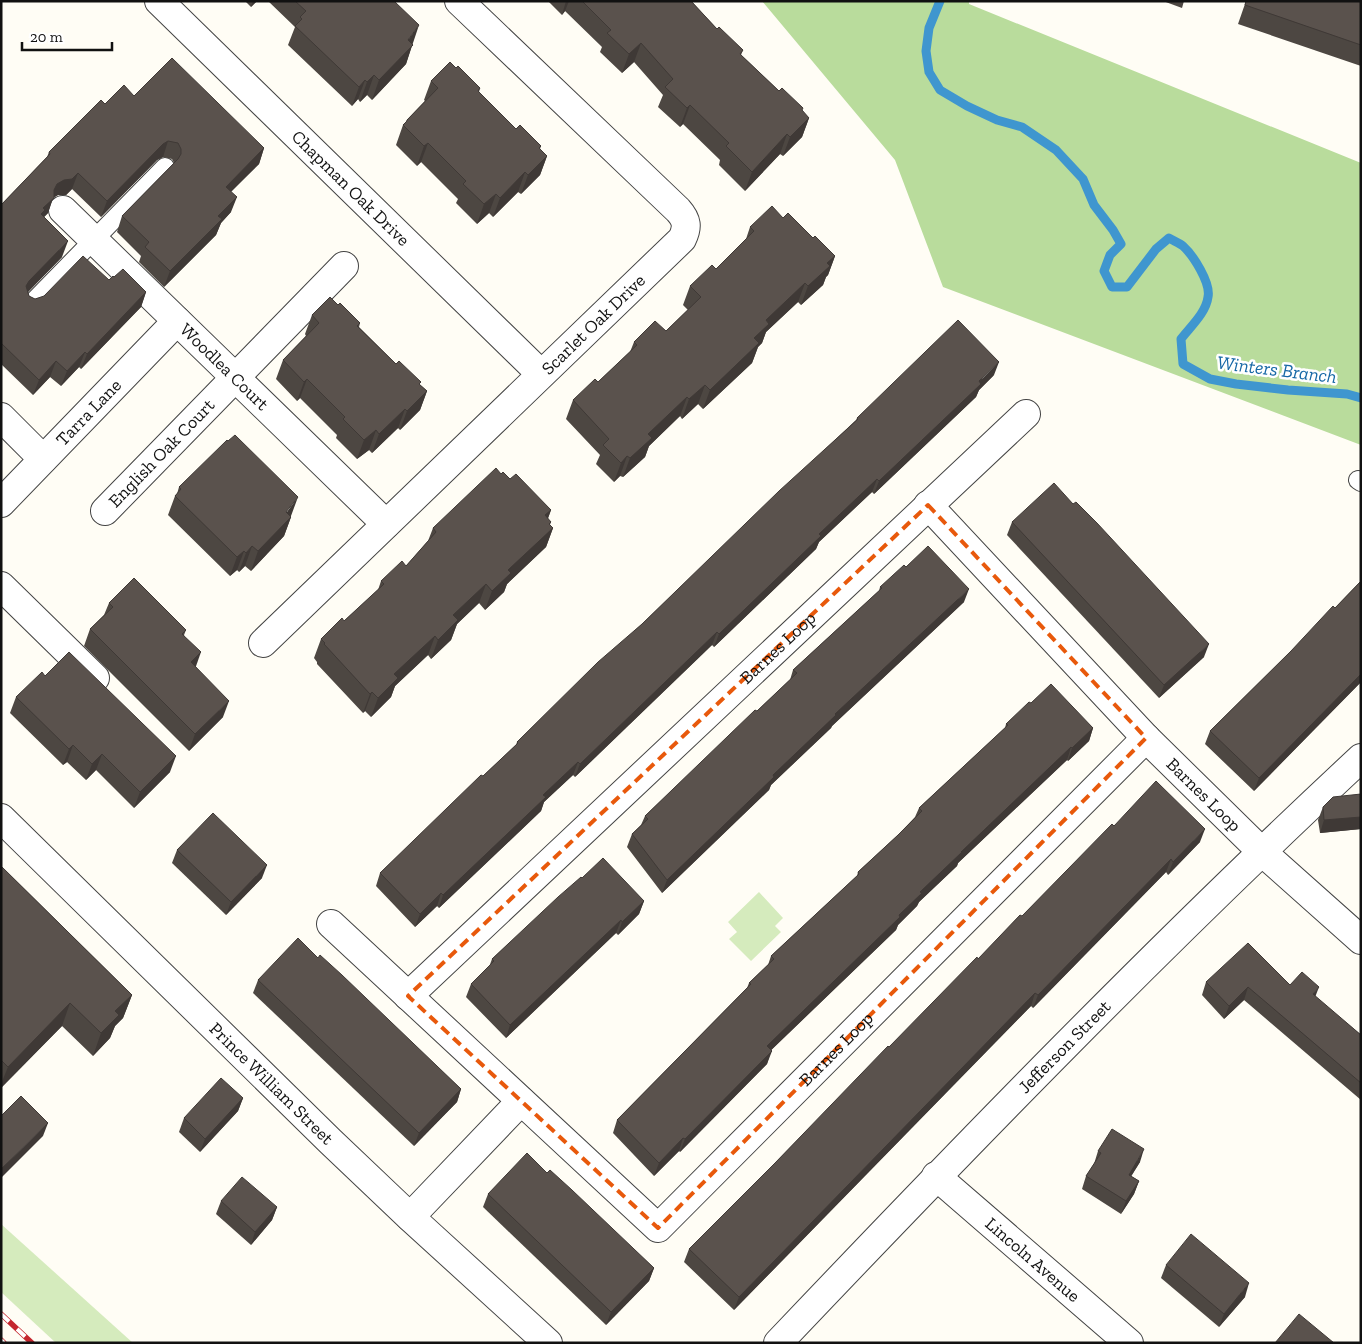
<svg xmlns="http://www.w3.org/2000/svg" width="1362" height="1344" font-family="'Zilla Slab',serif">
<rect width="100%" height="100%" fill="#fffdf5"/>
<g fill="#d5ebbd">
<path d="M759,892L783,918L775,926L781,932L751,961L729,939L737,932L728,922Z"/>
<path d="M1,1224L133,1343H56L1,1292Z"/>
</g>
<path fill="#b9dc9c" d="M762,1H969V4L1361,163V445L943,287L895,160Z"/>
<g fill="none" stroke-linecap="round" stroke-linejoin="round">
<path stroke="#3f96cf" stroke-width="9" d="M940,1L929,28L926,51L929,72L940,90L967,106L997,120L1022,127L1056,150L1083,179L1094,205L1113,230L1121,244L1110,255L1104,271L1112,287H1127L1156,249L1169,238C1174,241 1179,243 1183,246C1193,255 1211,283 1208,297C1206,313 1190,327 1181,339L1183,364L1210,379L1236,384L1288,390L1347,394L1361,398"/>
<defs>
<g id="service">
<path d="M31,304L165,167"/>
<path d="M1358,480L1361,482"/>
</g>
<g id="minor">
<path id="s1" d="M159,1L541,374"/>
<path id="s2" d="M63,210L386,524"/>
<path d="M1,417L43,459"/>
<path id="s3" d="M1,503L177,321"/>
<path id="s4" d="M928,505L1146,738L1261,851L1361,940"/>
<path id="s5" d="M105,511L344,266"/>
<path d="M1,586L95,678"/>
<path id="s6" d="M263,643L682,239C688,227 687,220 678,210L459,1"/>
<path id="s7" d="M331,924L658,1228L1146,738"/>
<path id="s8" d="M408,996L1026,414"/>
<path id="s9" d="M936,1176L1129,1343"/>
<path d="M410,1217L521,1101"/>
<path id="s10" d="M778,1343C967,1144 1159,946 1361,758"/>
</g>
<g id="tertiary">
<path id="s11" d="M1,818L330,1141L410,1217L548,1343"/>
</g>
</defs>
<use href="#service" stroke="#444" stroke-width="20"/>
<use href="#minor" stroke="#444" stroke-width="30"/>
<use href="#tertiary" stroke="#444" stroke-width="30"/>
<use href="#service" stroke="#fff" stroke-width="18"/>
<use href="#minor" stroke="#fff" stroke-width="28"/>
<use href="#tertiary" stroke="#fff" stroke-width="28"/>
<defs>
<g id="rail">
<path d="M1,1314L32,1343"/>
<path d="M1,1340L4,1343"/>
</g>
</defs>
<use href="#rail" stroke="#c4262e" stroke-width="5.5"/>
<use href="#rail" stroke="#fff" stroke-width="4" stroke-dasharray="11" stroke-linecap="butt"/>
</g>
<g fill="#4d4742">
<path d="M245,1H257L251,7Z"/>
<path d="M268,1H394L412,45L406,64L372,100L367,95L360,102L358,99L352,106L288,45L295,27Z"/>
<path d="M548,1H691L717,29L743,50L741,55L779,91L809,118L802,137L783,156L780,154L745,191L719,165L720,160L683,124L680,127L658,107L663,95L634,62L622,73L600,52L602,47L565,11L562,15Z"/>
<path d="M1163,1H1184L1182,8Z"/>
<path d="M1246,1H1361V66L1238,24Z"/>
<path d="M456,68L480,88L479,92L516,129L541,146L540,149L547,156L540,175L521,194L518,192L493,217L489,213L477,224L456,203L458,199L421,162L417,166L396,145L403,125L405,123L407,120L425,101L424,100L431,81Z"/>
<path d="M134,96L264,148L259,164L231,191V212L221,223L216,235L164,287L139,262L141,256L117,232L122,216L174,163L172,159L163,157L157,160L101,217L72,189L66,195H58L53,198L48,213L44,217L62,257L28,292L29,296L35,299L109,280L114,277L146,292L141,307L81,369L79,367L61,386L50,377L33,395L1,364V205L47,157L49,152L105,104Z"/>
<path d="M783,218L813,238L835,256L828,275L826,277L823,285L801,305L798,302L766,332L762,343L758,347L752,363L703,409L698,404L682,419L680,416L649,446L645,457L623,477L620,476L614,482L596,464L600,455L566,419L573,400L598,382L630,352L634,342L666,331L688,310L683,305L690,286L716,269L746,239L750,227Z"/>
<path d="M338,305L360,323L359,327L396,364L427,391L420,410L400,430L398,428L372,453L369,450L357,459L336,438L337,435L300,398L297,401L276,379L283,360L306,336L305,334L312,315Z"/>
<path d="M994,375L979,390L976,397L874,494L872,492L819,542L816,549L714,647L712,645L575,777L573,775L544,802L541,811L439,908L437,906L415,927L376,886L380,873L516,745L517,742L642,624L856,420L857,418Z"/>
<path d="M501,474L510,479L551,510L548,518L550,525L553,528L546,547L507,584L504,592L485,610L479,603L457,624L451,640L431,659L428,655L395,686L391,697L371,717L365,711L363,713L317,664V662L314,658L321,639L344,621L378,590L381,581L406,566L428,541L433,528Z"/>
<path d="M179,487L291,517L284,536L251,571L245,566L239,572L237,570L230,576L168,515L175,496L177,494Z"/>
<path d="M1073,504L1204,657L1159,698L1007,535L1012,522Z"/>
<path d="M906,567L964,602L832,726L831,728L771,785L769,790L662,893L627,847L632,834L641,825L645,816L790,680L793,670L879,591L880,587Z"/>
<path d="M1361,581V682L1254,791L1205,744L1210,731L1335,608Z"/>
<path d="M109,603L186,630L184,635L196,667L223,717L189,751L84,646L90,629L104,615Z"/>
<path d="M45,676L170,772L134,808L96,770L86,780L67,762L63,765L10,713L16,697Z"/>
<path d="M1031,703L1093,728L1089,741L1068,761L1067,760L958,863L957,866L919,902L917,906L898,925L896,930L771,1050L767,1064L680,1152L679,1151L654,1176L613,1133L617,1120L747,988L749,983L768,965L771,956L857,876L858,872L898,835L915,817L919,808L1005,728L1006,724Z"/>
<path d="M1361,794V829L1320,833L1318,820L1323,807Z"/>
<path d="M1114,826L1200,842L1168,875L1166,872L1033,1008L1031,1006L734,1310L684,1262L689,1249L775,1163L978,959Z"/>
<path d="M177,850L262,878L226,915L172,863Z"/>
<path d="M1,866L132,995L123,1018L115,1026L110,1038L93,1056L62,1026L1,1088Z"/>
<path d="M582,878L644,901L639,914L618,935L616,933L506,1038L466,997L471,984L489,967L492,959Z"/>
<path d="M318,958L461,1089L457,1102L414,1146L253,993L258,980Z"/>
<path d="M1206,982L1290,985L1315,997L1361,1035V1100L1244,1000L1224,1019L1202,995Z"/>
<path d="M243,1098L238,1111L200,1152L179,1132L184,1118Z"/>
<path d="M1098,1151L1140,1162L1131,1176L1139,1181L1134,1194L1121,1214L1082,1189L1086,1176L1094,1164Z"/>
<path d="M547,1173L654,1268L649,1281L606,1325L483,1207L488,1194Z"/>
<path d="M221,1201L277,1207L272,1220L251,1245L216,1214Z"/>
<path d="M1166,1265L1245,1297L1219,1327L1161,1278Z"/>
</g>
<g fill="#3f3936">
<path d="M253,1H257L251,7Z"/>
<path d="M566,1H569L565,11L562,15Z"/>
<path d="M419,25L406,64L372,100L379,80Z"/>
<path d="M641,43L634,62L622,73L629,54Z"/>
<path d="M374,75L367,95L360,102L367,82Z"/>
<path d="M365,80L358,99L352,106L359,87Z"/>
<path d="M690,105L683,124L680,127L687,108Z"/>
<path d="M809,118L802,137L783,156L790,137Z"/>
<path d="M787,134L780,154L745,191L752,172Z"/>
<path d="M168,141L163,157L157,160L101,217L107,201L163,144Z"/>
<path d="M428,143L421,162L417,166L424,146Z"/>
<path d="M264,148L259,164L221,202L226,187Z"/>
<path d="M547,156L540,175L521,194L528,175Z"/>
<path d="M525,172L518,192L493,217L500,198Z"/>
<path d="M78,173L72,189L66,195H58L53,198L48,213L42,219L35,230L43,208L57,184L64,180Z"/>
<path d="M496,194L489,213L477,224L484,204Z"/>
<path d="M237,197L231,212L221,223L216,235L164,287L170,271L218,216Z"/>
<path d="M68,241L62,257L23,297L26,286L29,281Z"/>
<path d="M835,256L828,275L826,277L823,285L801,305L808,286L827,263Z"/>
<path d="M805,283L798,302L766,332L762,343L758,347L752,363L703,409L710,390L754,338L766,320Z"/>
<path d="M146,292L141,307L81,369L87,354Z"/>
<path d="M85,352L79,367L61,386L67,371Z"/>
<path d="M56,361L50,377L33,395L39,380Z"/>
<path d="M999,362L994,375L979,390L976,397L874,494L879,481Z"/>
<path d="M307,379L300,398L297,401L304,382Z"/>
<path d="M705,385L698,404L682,419L689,399Z"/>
<path d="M427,391L420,410L400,430L407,411Z"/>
<path d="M687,397L680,416L649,446L645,457L623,477L630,458L648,434Z"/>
<path d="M405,409L398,428L372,453L379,434Z"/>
<path d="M376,430L369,450L357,459L364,440Z"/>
<path d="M627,456L620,476L614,482L621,463Z"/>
<path d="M877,479L872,492L819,542L816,549L714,647L719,634L819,534Z"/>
<path d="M298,497L291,516L286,522L291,517L284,536L251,571L258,551Z"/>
<path d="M551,510L544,529L545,515Z"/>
<path d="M551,522L547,533L553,528L546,547L507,584L504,592L485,610L492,591L508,570Z"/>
<path d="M252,546L245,566L239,572L246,553Z"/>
<path d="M244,551L237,570L230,576L237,557Z"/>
<path d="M486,584L479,603L457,624L451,640L431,659L438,640L453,615Z"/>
<path d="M969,589L964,602L832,726L831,728L771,785L769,790L662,893L667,880L773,775L835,714Z"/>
<path d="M717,632L712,645L575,777L580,764Z"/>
<path d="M435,636L428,655L395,686L391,697L371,717L378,698L394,674Z"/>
<path d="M1209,644L1204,657L1159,698L1164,685Z"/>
<path d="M201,652L195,669L191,662Z"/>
<path d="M1361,674V682L1254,791L1259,778Z"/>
<path d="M372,692L365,711L363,713L370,694Z"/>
<path d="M229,701L223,717L189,751L195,734Z"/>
<path d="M1093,728L1089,741L1068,761L1072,748Z"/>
<path d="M73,745L67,762L63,765L69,749Z"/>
<path d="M1071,747L1067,760L958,863L957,866L919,902L917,906L898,925L896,930L762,1059L767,1046L899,915L920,892L961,852Z"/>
<path d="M102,754L96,770L86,780L92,764Z"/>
<path d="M176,756L170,772L134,808L140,792Z"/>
<path d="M578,762L573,775L544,802L541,811L439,908L443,895L543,795Z"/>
<path d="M1361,817V829L1320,833L1324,820Z"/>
<path d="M1205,829L1200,842L1168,875L1173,862Z"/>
<path d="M1171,859L1166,872L1033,1008L1038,995Z"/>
<path d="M267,865L262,878L226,915L231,902Z"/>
<path d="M441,893L437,906L415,927L420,914Z"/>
<path d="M644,901L639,914L618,935L622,922Z"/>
<path d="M621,920L616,933L506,1038L510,1025Z"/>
<path d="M1248,987L1244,1000L1224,1019L1229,1006Z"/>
<path d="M1319,987L1314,1000L1313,994Z"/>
<path d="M1035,993L1031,1006L734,1310L739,1297Z"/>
<path d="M132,995L123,1018L115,1026L110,1038L93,1056L101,1033L115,1011Z"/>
<path d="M70,1003L62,1026L1,1088V1084L8,1067Z"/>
<path d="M772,1051L767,1064L680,1152L685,1139Z"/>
<path d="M461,1089L457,1102L414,1146L419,1133Z"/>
<path d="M243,1098L238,1111L200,1152L205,1139Z"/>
<path d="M48,1123L43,1136L1,1178V1169Z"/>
<path d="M683,1138L679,1151L654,1176L659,1163Z"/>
<path d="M1144,1149L1140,1162L1124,1188L1129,1175Z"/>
<path d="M1139,1181L1134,1194L1121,1214L1126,1201Z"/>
<path d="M277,1207L272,1220L251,1245L255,1232Z"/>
<path d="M654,1268L649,1281L606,1325L611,1312Z"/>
<path d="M1249,1283L1245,1297L1219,1327L1224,1314Z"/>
</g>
<g fill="#5a524d" stroke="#3f3936">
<path d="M295,1H394L419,25L408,40L413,45L379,80L374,75L367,82L365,80L359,87L295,26L302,19L300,17L306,11Z"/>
<path d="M582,1H691L717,29L719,27L743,50L740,54L779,91L782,88L803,108L802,110L809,118L790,137L787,134L752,172L726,146L729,143L690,105L687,108L665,87L673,79L641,43L629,54L607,33L611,30Z"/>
<path d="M1246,1H1361V45L1245,5Z"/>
<path d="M172,58L264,148L226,187L237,197L218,216L222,219L170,271L145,247L149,242L122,216L178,159L181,154V149L178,143L168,141L163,144L107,201L78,173L72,179L64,180L57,184L54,190V198L43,208L45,210L41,214L68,241L29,281L26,286L29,296L35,299L44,296L83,256L109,280L113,276L114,277L123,269L146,292L87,354L85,352L67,371L56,361L39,380L1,343V205L50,154L49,152L101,100L105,104L124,85L134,96Z"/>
<path d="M450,62L456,68L458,66L480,88L478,91L516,129L520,125L541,146L539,148L547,156L528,175L525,172L500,198L496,194L484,204L463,184L466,181L428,143L424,146L403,125L407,121V120L438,88L431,81Z"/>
<path d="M772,206L783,218L788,213L813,238L815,236L835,256L827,263L830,266L808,286L805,283L766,320L769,324L754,338L759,343L710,390L705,385L689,399L687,397L648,434L652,438L630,458L627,456L621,463L603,445L609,439L573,400L595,379L598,382L637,345L634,342L655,321L666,331L701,297L690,286L712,265L716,269L754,231L750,227Z"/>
<path d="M330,297L338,305L340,303L360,323L357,326L396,364L399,361L421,382L419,384L427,391L407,411L405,409L379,434L376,430L364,440L343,419L345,417L307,379L304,382L283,360L319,323L312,315Z"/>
<path d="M958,320L999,362L979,381L981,384L879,481L877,479L819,534L821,536L719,634L717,632L580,764L578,762L543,795L546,797L443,895L441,893L420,914L380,873L481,775L483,776L518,743L517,742L598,662L642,624L779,491L858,419L857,418Z"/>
<path d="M235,435L298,497L286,512L291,517L258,551L252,546L246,553L244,551L237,557L175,496L181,489L179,487L227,440L228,441Z"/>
<path d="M496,468L501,474L503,472L510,479L516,474L551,510L545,515L551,522L549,524L553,528L508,570L511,573L492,591L486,584L453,615L458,620L438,640L435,636L394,674L398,678L378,698L372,692L370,694L324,644L325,643L321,639L342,618L344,621L384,584L381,581L402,561L406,566L436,532L433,528Z"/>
<path d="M1054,483L1073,504L1076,502L1097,523L1209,644L1164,685L1012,522Z"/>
<path d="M928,546L969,589L835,714L836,715L773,775L774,777L667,880L632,834L648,819L645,816L755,710L757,711L797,673L793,670L882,588L880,587L904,565L906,567Z"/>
<path d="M134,578L186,630L182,634L201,652L191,662L229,701L195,734L90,629L113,607L109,603Z"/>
<path d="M1361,581V674L1259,778L1210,731L1291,651L1333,606L1335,608Z"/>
<path d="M69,652L176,756L140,792L102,754L92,764L73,745L69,749L16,697L42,672L45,676Z"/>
<path d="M1051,684L1093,728L1072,748L1071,747L961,852H962L920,892L922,893L899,915L900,917L767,1046L772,1051L685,1139L683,1138L659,1163L617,1120L751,984L749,983L774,959L771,956L859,874L858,872L898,835L922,811L919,808L1008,725L1006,724L1029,702L1031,703Z"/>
<path d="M1156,781L1205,829L1173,862L1171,859L1038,995L1035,993L739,1297L689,1249L775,1163L888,1046L889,1047L977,957L978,959L1020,915L1022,916L1112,824L1114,826Z"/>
<path d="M1361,794V817L1324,820L1323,807L1333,797Z"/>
<path d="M213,813L267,865L231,902L177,850Z"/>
<path d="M603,858L644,901L622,922L621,920L510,1025L471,984L494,961L492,959L558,897L581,877L582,878Z"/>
<path d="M1,866L132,995L115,1011L119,1015L101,1033L70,1003L8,1067L1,1060Z"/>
<path d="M298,938L318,958L320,955L342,975L461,1089L419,1133L258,980Z"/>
<path d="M1248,943L1290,985L1302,972L1319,987L1313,994L1361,1035V1083L1248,987L1229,1006L1206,982Z"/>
<path d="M221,1078L243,1098L205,1139L184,1118Z"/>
<path d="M21,1096L48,1123L1,1169V1116Z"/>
<path d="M1112,1129L1144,1149L1129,1175L1139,1181L1126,1201L1086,1176L1101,1153L1098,1151Z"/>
<path d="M527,1153L547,1173L550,1170L572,1190L654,1268L611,1312L488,1194Z"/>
<path d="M242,1177L277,1207L255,1232L221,1201Z"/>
<path d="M1191,1234L1249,1283L1224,1314L1166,1265Z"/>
<path d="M1299,1314L1334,1343H1275Z"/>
</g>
<path fill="none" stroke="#e8590c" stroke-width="4" stroke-dasharray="10 6" stroke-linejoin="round" d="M928,505L1146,738L658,1228L408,996Z"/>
<g text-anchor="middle" stroke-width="5" stroke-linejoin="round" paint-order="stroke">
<g font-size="18" fill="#111" stroke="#fff">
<text dy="6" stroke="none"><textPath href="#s1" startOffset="268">Chapman Oak Drive</textPath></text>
<text dy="6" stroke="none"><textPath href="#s6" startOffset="459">Scarlet Oak Drive</textPath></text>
<text dy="6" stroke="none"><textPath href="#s2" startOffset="225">Woodlea Court</textPath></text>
<text dy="6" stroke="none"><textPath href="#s3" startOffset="126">Tarra Lane</textPath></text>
<text dy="6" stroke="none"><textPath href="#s5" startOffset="81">English Oak Court</textPath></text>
<text dy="6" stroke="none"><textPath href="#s8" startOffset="508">Barnes Loop</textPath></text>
<text dy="6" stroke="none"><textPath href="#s4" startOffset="400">Barnes Loop</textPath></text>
<text dy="6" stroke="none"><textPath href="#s10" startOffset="412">Jefferson Street</textPath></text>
<text dy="6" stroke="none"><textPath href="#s7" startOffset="699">Barnes Loop</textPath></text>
<text dy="6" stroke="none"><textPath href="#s11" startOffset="379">Prince William Street</textPath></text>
<text dy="6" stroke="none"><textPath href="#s9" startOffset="128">Lincoln Avenue</textPath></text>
</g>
<g font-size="19" font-style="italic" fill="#1768a6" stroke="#fff">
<text transform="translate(1277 369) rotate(7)" y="7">Winters Branch</text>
</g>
</g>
<rect width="1362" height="1344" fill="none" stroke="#111111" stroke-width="5"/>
<path d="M22 42v8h90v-8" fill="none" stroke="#111111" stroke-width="2.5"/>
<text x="30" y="42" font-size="15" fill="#111111" stroke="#ffffff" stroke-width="4" paint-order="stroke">20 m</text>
</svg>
